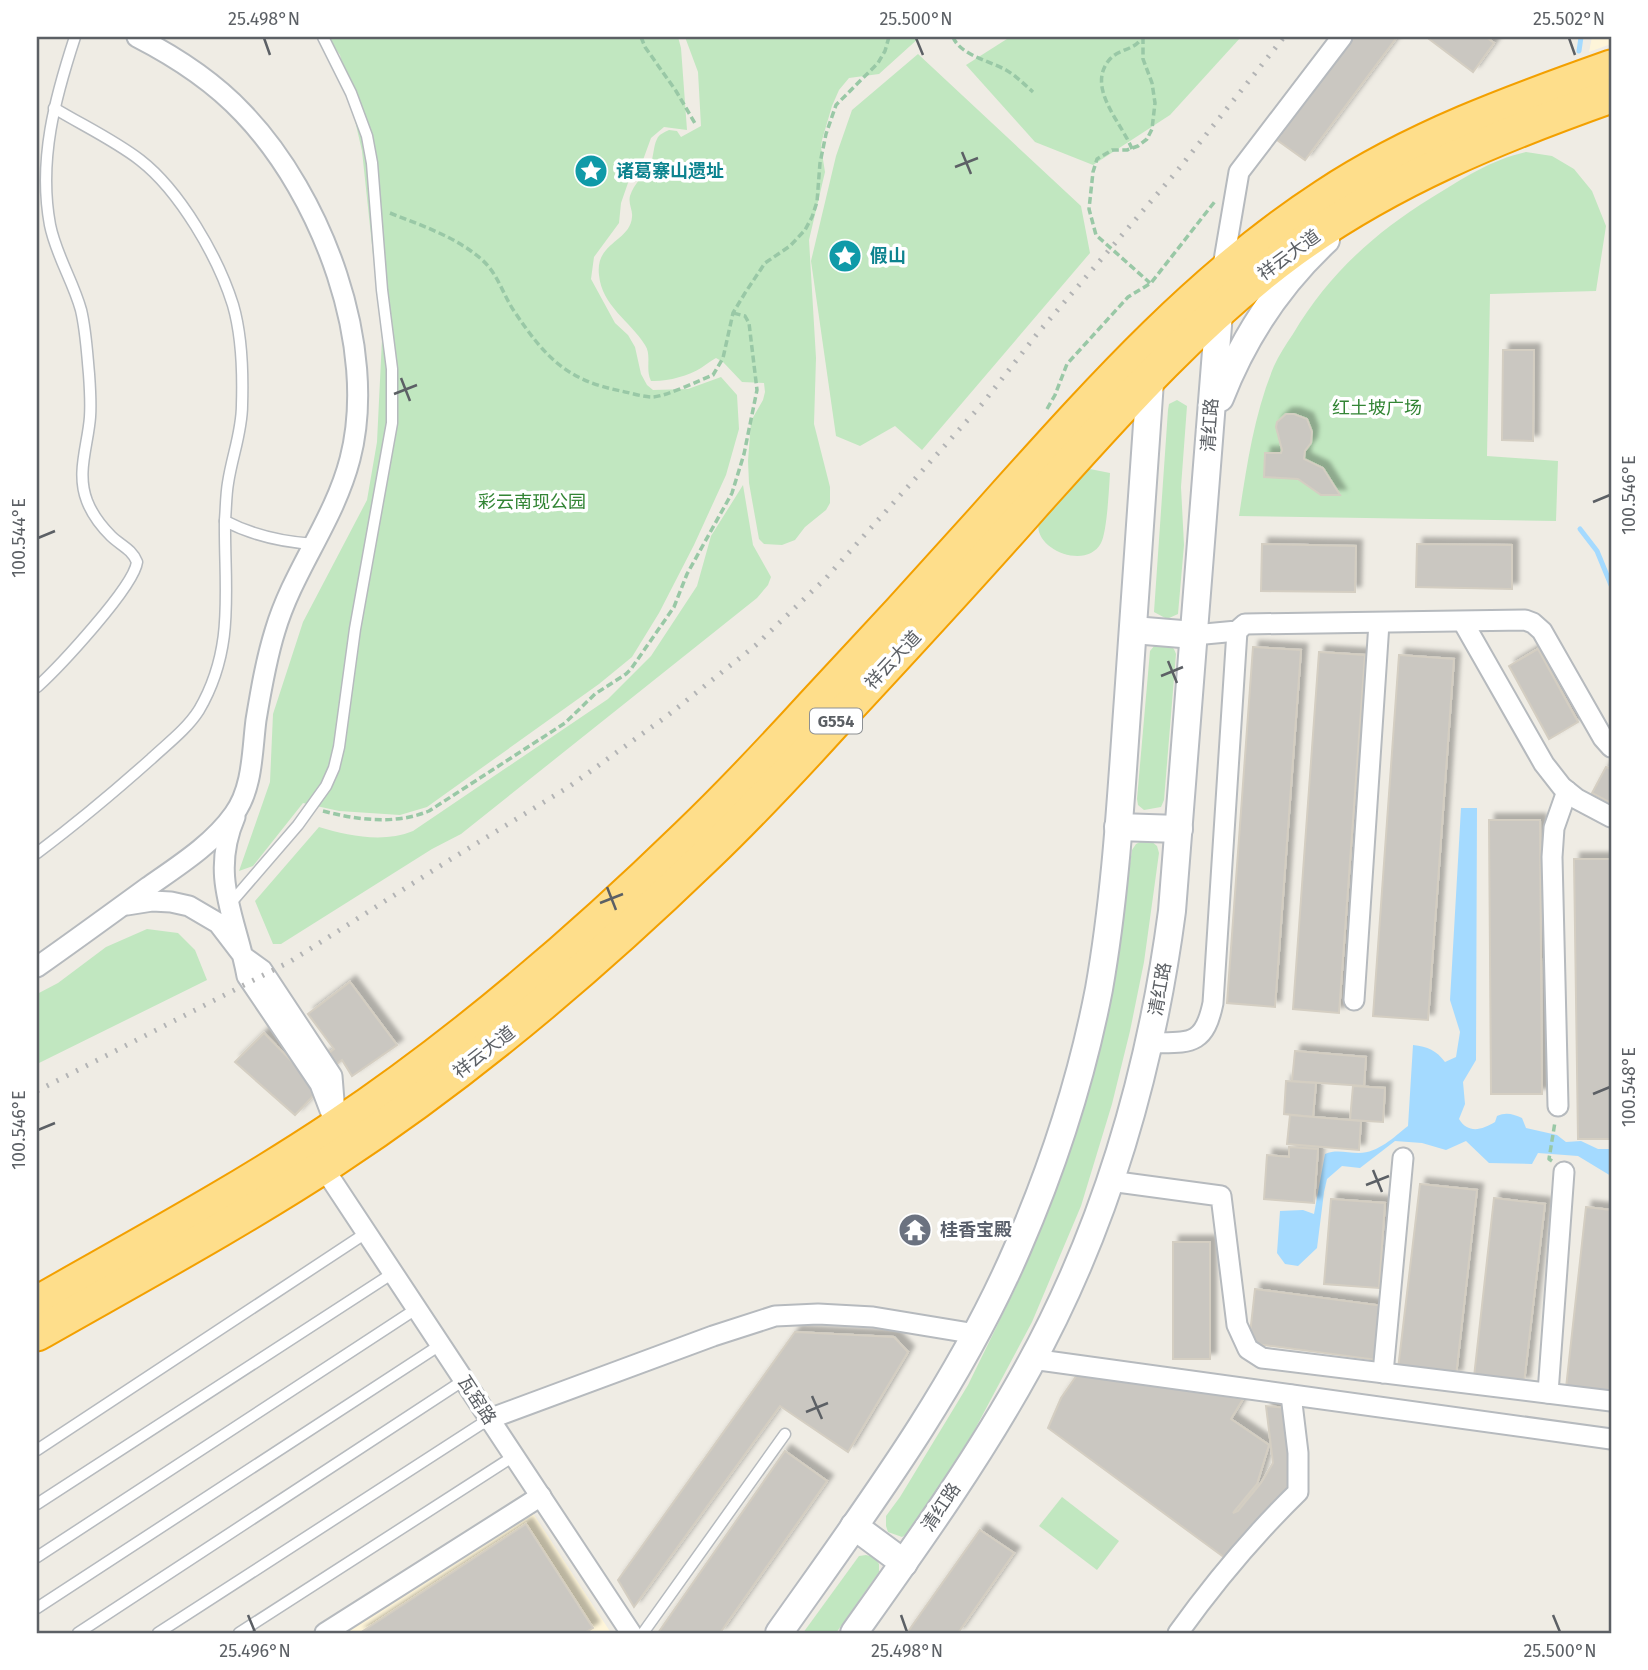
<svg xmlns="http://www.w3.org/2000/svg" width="1648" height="1670" font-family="'Fira Sans','Noto Sans SC',sans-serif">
<defs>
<filter id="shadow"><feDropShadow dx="6" dy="-6" stdDeviation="2" flood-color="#0004"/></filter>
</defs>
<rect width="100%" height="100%" fill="#efece4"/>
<g fill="#fef5d9">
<path d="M1592,37H1611V44L1589,52Z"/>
<path d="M531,1510L611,1633H338Z"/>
</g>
<g fill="#c1e7c0">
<path d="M327,37H678L681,48L687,130L664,127L651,138L643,160L629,180L621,203L619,223L594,257L591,279L615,323L628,335L635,347L641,374L647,385L653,390L688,389L721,377L737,395L739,429L726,475L694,545L659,613L632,657L599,684L427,807L400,815L339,811L303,803L253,866L239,871L270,782L273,714L303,622L367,500L377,442L382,339L362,151L340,55Z"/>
<path d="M685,37H920L879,74L849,78L839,90L832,106L822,140L821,147L825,172L809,240L816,358L814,424L830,487V503L826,510L805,527L795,540L782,545L764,544L759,539L749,483L748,461L751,421L763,400L765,392L764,383L742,382L723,362L716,358C710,361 706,365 701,368C688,376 666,382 651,381C645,369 652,355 645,345C630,321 602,306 599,275C595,242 630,242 632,217C633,210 628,204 630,196C634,183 644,176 650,165C654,157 653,147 657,139C659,134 665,132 669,130L677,131L681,137L701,126L698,72Z"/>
<path d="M1010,37H1241L1170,115L1093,165L1035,142L966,65Z"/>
<path d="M918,54L1081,206L1090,253L922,450L895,426L860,446L836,436L811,261L836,156L852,110Z"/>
<path d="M1526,152L1552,156L1574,169L1592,191L1606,226L1596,291L1490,294L1487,456L1558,461L1556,521L1239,516C1247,465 1254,414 1274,366C1279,355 1286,344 1293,334C1327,276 1374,233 1431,198C1462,179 1490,160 1526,152Z"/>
<path d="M1177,400L1187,406L1181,487L1184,545L1178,614L1167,619L1154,612L1168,410L1169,404Z"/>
<path d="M1085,468L1110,473C1109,489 1107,532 1101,543C1085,573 1025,545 1041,517C1049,503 1073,481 1085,468Z"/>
<path d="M743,485L753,545L771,577L768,585L757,598L461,834L432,849L281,944H273L255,901L319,827C348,836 384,843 413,831L608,699L651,656L697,586L711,536Z"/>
<path d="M1168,644L1174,649L1176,654L1164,800L1161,807L1144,810L1138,805L1137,799L1150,651L1155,645Z"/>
<path d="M1142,841H1151L1157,846L1159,853L1144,962L1130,1031L1112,1104L1081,1206L1032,1322L973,1433L910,1532L902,1537L888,1532L886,1526V1516L900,1497L968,1385L1016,1287L1049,1210L1092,1079L1113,976L1132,850L1136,844Z"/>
<path d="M147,929L178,933L195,950L207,980L37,1064V994L58,983L106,947Z"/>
<path d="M1062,1497L1119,1541L1097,1570L1039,1526Z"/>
<path d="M866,1555L874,1557L879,1564V1572L836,1633H803L859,1556Z"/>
</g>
<path fill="#a4daff" d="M1461,808H1477L1476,1060L1463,1082L1465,1104L1459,1119C1468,1134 1482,1130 1495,1122L1497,1116C1506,1112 1513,1114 1522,1118L1526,1128L1557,1135L1566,1142L1581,1141L1598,1149H1611V1176L1578,1156L1538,1153L1532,1164L1489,1163L1466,1141L1446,1150L1422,1143L1395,1141L1360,1168L1342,1166L1327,1179L1324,1192L1317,1248L1298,1266L1285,1264L1277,1253L1280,1211L1303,1210L1314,1214L1325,1154C1337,1149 1346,1153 1359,1153C1378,1153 1394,1137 1408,1126L1413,1045C1428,1047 1436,1050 1445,1062L1456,1057L1460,1032L1450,1000Z"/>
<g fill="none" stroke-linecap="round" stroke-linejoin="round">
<g stroke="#a4daff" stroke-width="5">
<path d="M1579,51L1581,37"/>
<path d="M1580,529L1597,551L1611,585"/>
</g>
</g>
<g fill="#cac7c1" stroke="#d4cec2" stroke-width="2" filter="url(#shadow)">
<path d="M1354,37H1397L1305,160L1277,140Z"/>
<path d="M1430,37H1486L1494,43L1473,72L1429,39Z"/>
<path d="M1503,350H1534L1533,441L1502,440Z"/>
<path d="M1286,414H1294L1307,419L1312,432L1311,443L1305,451L1304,459L1323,468L1340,495H1321L1298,479L1264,477L1265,453H1281L1282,450L1276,427L1277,422Z"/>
<path d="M1262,544L1356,546L1355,592L1261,591Z"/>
<path d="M1417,544L1512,545V589L1416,587Z"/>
<path d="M1253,647L1301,650L1275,1007L1227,1003Z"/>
<path d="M1538,649L1578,722L1549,739L1509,666Z"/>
<path d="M1319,652L1365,655L1339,1013L1293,1009Z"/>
<path d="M1399,655L1454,659L1428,1020L1373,1016Z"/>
<path d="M1606,767L1611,769V803L1592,793Z"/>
<path d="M1489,820H1540L1542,1094H1491Z"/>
<path d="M1574,859H1611V1139H1578Z"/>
<path d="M350,982L397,1045L352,1076L342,1060L313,1083L317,1092L295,1115L235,1062L264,1033L303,1073L334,1049L308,1014Z"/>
<path d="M1295,1051L1366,1057L1364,1086L1292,1081Z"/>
<path d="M1286,1081L1316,1083L1313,1117L1284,1114Z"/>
<path d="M1353,1086L1385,1088L1383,1122L1350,1120Z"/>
<path d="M1290,1115L1361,1121L1359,1150L1287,1144Z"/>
<path d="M1289,1147L1318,1149L1314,1203L1264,1199L1267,1155L1289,1157Z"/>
<path d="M1420,1184L1477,1190L1456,1376L1398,1369Z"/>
<path d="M1494,1198L1545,1204L1524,1383L1474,1377Z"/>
<path d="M1331,1199L1385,1203L1379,1288L1324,1284Z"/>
<path d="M1586,1207L1611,1210V1394L1566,1388Z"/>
<rect x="1173" y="1242" width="37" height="117"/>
<path d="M1255,1289L1384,1306L1377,1360L1249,1343Z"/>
<path d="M795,1332L894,1337L908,1352L848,1452L780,1406L634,1607L618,1580Z"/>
<path d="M1079,1372L1243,1399L1231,1419L1269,1445L1257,1484L1233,1513L1238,1511L1261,1483L1273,1463L1266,1406L1288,1408L1292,1474L1283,1500L1225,1558L1048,1428L1061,1398Z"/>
<path d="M785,1451L827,1481L720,1633H658Z"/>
<path d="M526,1524L593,1628L584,1633H360Z"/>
<path d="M980,1530L1014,1553L958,1633H907Z"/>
</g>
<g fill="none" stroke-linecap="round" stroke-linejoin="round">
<defs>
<g id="lane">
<path d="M225,521C254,536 282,542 314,544"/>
<path d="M37,687C58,668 134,587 137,562C132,549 120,545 111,536C101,526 92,514 87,501C76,473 88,445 90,417C91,403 90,388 89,374C87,353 86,331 81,310C73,281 56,255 50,225C38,160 55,98 75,37"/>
<path d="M37,853C77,823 114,792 151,759C167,744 187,729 199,710C236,647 224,588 225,520C226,508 226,494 228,483C232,456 242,432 242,405C243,373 242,336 233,305C218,257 180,191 140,160C114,140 82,125 54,108"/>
<path d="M229,905L298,825L326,786L334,768L339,747L355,629L392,423V369L382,290L372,163L367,136L351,93L323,37"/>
<path d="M37,1450L366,1233"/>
<path d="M37,1504L393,1273"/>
<path d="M37,1557L416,1309"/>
<path d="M37,1608L440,1345"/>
<path d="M78,1633L464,1380"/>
<path d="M158,1633L489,1419"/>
<path d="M239,1633L514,1456"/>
<path d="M643,1633L785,1434"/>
</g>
<g id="street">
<path d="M1222,272L1239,172L1342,37"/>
<path d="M1463,622L1544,764L1562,787L1577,799L1611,817"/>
<path d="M1194,635L1237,631L1245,624L1525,620L1533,623L1542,631L1603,738L1611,747"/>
<path d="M127,905L152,901L171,902L189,906L218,923L244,957L262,970L332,1076L336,1126L320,1084L247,976C237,920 209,877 235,817"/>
<path d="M37,967C74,941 111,914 148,887C178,866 213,844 234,814C253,788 252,751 256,720C261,690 266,660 275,631C293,570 334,521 350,459C379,347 322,195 243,113C213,81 176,57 137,37"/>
<path d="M1354,1000L1379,623"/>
<path d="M1150,1043C1189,1042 1204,1047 1213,1003L1237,631"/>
<path d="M1558,1106L1552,857L1554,828L1567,791"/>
<path d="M323,1167L631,1633"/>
<path d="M1110,1181L1221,1196L1237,1325L1248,1349L1262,1358L1611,1401"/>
<path d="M1032,1359L1611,1439"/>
<path d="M1383,1373L1403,1158"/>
<path d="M1548,1393L1564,1172"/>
<path d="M489,1419L713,1336L775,1316L818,1314L873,1317L976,1334"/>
<path d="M325,1633L541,1496"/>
<path d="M1178,1633C1214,1583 1254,1535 1298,1492V1453L1291,1395"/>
</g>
<g id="secondary">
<path d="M1220,398C1244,336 1278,285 1326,240"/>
<path d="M1133,630L1194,635"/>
<path d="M1118,827L1179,829"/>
<path d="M854,1526L904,1563"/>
<path d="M779,1633C866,1510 958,1387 1018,1247C1054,1164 1082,1077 1099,989C1116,893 1121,795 1128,698C1136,588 1143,477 1151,367"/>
<path d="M854,1633C915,1547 977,1461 1028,1368C1106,1227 1151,1070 1172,911L1220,300"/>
</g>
<g id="highway">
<path d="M37,1303C137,1246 239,1191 335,1127C462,1042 577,943 687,836C731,794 773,749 814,704C879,635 943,565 1006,494C1103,386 1202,276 1325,196C1413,138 1512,102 1611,67"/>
<path d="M37,1334C137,1277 239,1222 335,1159C469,1071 590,968 705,857C749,815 791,770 832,725C899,653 966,581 1031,507C1112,417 1194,323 1292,251C1390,180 1498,136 1611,96"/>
</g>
</defs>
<use href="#lane" stroke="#b6babe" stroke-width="13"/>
<use href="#street" stroke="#b6babe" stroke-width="23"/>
<use href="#secondary" stroke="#b7bbc0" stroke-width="30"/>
<use href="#highway" stroke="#f3a000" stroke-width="37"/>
<g stroke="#99c8a6" stroke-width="3.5" stroke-dasharray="7 3.5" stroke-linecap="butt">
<path d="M641,37L645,47L676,91L696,125"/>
<path d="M953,37C960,55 990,61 1006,70C1016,76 1024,84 1033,92"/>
<path d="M1143,37V59L1152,83L1155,103L1152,129L1147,139L1138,146L1127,150H1112L1097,159L1093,172L1089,209L1096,235L1150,283"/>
<path d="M1132,149C1122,123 1085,87 1110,59C1119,49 1134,50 1141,39"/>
<path d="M390,213C420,225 454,236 480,258C498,273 502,293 514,311C545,357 566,380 621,391C631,393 643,397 653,397C667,396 698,381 713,375L723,358L733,313L745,293L765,263L790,246L805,230L812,217L817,202L820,163L826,134L836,105L878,63L885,51L889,37"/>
<path d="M1047,409L1055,395L1067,364L1128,297L1151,283L1216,200"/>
<path d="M323,811C358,820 395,825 429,811L565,723L595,694L626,674L631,669L674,607L687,574L732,493L744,454L757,390L749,323L745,316L733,313"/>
<path d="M1552,1161L1549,1159L1555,1122"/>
</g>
<use href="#lane" stroke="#fff" stroke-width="10"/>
<use href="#street" stroke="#fff" stroke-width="19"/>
<use href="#secondary" stroke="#fff" stroke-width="26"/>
<use href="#highway" stroke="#fede8b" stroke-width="33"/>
<path stroke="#b3b4b5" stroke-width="5" stroke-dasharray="2 9" stroke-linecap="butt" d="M37,1091L291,961L451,859L570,786L667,716L756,645L826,578L983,403L1037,334L1177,171L1284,37"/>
</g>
<path fill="none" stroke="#5c6065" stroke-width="2.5" d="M264,38L270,55M916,38L923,55M1569,38L1575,55M962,152L971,174M955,167L978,158M401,378L410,401M394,394L417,385M1593,502L1610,495M38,538L55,531M1168,661L1177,683M1161,676L1183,667M607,887L616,910M600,903L623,894M1593,1094L1610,1087M38,1130L55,1123M1373,1170L1382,1192M1366,1185L1389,1176M812,1396L822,1419M806,1412L828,1403M248,1615L255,1632M901,1615L907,1632M1553,1615L1560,1632"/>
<defs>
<symbol id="sight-disc" viewBox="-11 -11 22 22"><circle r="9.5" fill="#0f9aa8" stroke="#fff"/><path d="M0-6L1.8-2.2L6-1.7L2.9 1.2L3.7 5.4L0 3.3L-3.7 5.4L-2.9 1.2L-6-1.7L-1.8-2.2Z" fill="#fff"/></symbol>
<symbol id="temple-disc" viewBox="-11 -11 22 22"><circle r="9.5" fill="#6b7280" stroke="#fff"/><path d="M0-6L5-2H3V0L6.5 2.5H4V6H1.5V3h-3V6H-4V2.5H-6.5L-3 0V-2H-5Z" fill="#fff"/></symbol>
</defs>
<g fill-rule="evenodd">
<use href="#sight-disc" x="572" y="152" width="38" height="38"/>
<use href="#sight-disc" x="826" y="237" width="38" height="38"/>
<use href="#temple-disc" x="896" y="1211" width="38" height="38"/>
</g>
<g text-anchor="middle" stroke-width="7" stroke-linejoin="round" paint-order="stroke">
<rect fill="#fff" stroke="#8d9093" stroke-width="2" x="810" y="708.5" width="52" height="25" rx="5"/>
<g font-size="16" font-weight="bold" fill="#5c6065">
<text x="836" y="727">G554</text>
</g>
<g font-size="18" font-weight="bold" fill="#0d838f" stroke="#fff" text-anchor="start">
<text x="616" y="177">诸葛寨山遗址</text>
<text x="870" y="262">假山</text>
</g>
<g font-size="18" fill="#5c6065" stroke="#fff">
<text transform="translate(1289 255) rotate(-36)" y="6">祥云大道</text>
<text transform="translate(1210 425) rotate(-86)" y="6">清红路</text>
<text transform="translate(893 660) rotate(-47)" y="6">祥云大道</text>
<text transform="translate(1160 989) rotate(-80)" y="6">清红路</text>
<text transform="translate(484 1052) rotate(-38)" y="6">祥云大道</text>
<text transform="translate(477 1400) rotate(57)" y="6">瓦窑路</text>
<text transform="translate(941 1507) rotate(-56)" y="6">清红路</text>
</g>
<g font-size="18" fill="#338535" stroke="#fff">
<text x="1377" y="414">红土坡广场</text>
<text x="532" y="508">彩云南现公园</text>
</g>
<g font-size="18" font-weight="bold" fill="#5b616d" stroke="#fff" text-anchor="start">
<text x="940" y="1236">桂香宝殿</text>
</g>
</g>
<rect width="1648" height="1670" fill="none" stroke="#ffffff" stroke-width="77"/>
<rect x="38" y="38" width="1572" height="1594" fill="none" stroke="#5c6065" stroke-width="2.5"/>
<g font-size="18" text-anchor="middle" fill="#5c6065">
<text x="264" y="25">25.498°N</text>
<text x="916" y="25">25.500°N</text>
<text x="1569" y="25">25.502°N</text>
<text transform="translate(1629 495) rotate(-90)" y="6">100.546°E</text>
<text transform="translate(19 538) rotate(-90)" y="6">100.544°E</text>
<text transform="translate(1629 1087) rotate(-90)" y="6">100.548°E</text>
<text transform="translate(19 1130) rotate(-90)" y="6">100.546°E</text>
<text x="255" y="1657">25.496°N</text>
<text x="907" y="1657">25.498°N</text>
<text x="1560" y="1657">25.500°N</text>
</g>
</svg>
